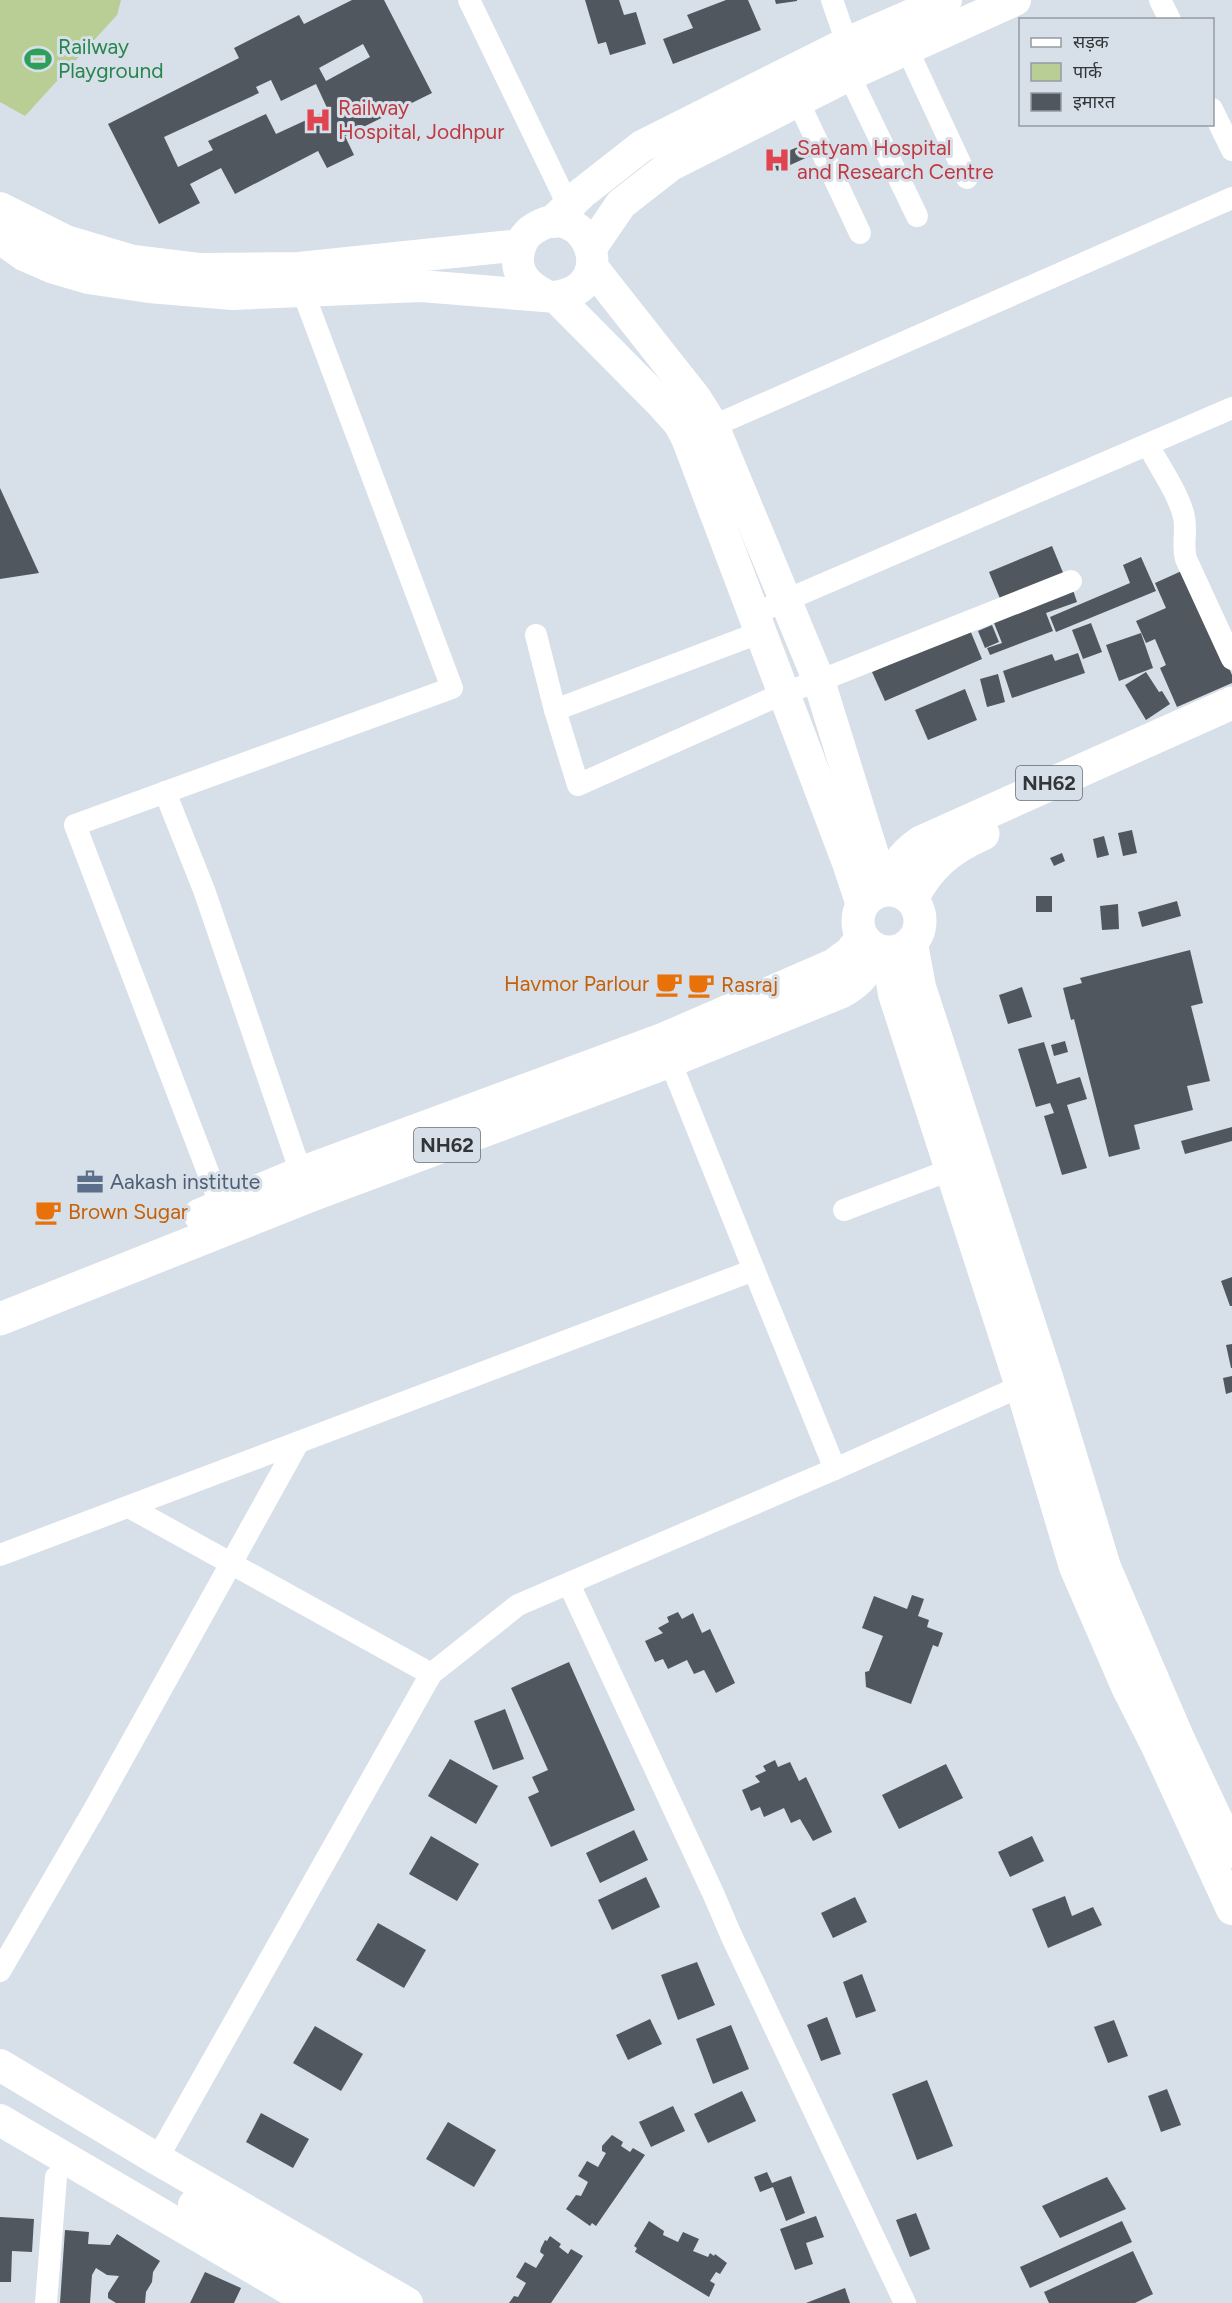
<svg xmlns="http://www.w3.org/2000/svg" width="1232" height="2303" font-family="Figtree,'Noto Sans Devanagari',sans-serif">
<rect width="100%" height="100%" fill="#d7dfe8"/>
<path fill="#b8ce95" d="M0,0H121L117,15L25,116L0,102Z"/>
<g fill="#50575e" fill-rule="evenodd">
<path d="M352,0H384L432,93L345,136L354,155L327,168L318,151L235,194L221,168L190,184L200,203L159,224L108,124L239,58L234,48L299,15L304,24ZM363,44L370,57L326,81L319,68ZM271,80L281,101L316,84L328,110L276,134L266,114L208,141L213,150L178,167L164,137L259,93L256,87Z"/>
<path d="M585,0H619L624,15L636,12L646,44L610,55L606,42L598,44Z"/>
<path d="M726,0H748L761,30L673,64L663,39L693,28L687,15Z"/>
<path d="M775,0H797V1L776,4Z"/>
<path d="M805,144L810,156L777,171L771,158Z"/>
<path d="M0,488L39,573L0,579Z"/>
<path d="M1052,546L1064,575L1001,601L989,572Z"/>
<path d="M1141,557L1156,591L1056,632L1050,617L1130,583L1123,565Z"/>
<path d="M1186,569L1232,675V683L1177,707L1160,668L1166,665L1155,639L1146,643L1136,621L1166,608L1155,583Z"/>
<path d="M1072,587L1077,602L1046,613L1053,631L990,655L987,648L1002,643L992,618Z"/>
<path d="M1091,623L1102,652L1083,659L1072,630Z"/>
<path d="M992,625L999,642L985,648L978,631Z"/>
<path d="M970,630L982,659L885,701L872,672Z"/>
<path d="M1141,633L1153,668L1119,681L1106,645Z"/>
<path d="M1078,653L1085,673L1012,698L1003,671L1052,654L1055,661Z"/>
<path d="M1146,672L1159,692L1162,691L1170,704L1146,720L1125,685Z"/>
<path d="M998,674L1005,702L987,707L980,679Z"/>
<path d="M965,689L977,720L928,740L915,710Z"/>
<path d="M1132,830L1137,853L1123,856L1118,833Z"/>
<path d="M1104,836L1109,855L1097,858L1093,839Z"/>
<path d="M1062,853L1065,861L1054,866L1050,858Z"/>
<rect x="1036" y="896" width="16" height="16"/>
<path d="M1177,901L1181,916L1142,927L1138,912Z"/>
<path d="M1118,904L1119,929L1102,930L1100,906Z"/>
<path d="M1190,950L1203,1003L1191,1006L1210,1081L1187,1086L1193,1110L1134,1125L1140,1149L1109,1157L1074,1019L1071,1020L1063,988L1082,983L1080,978Z"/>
<path d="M1022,987L1032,1017L1008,1024L999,995Z"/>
<path d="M1065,1041L1068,1052L1054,1056L1051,1045Z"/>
<path d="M1044,1042L1057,1084L1080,1077L1087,1099L1067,1105L1087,1168L1062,1175L1044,1116L1054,1113L1050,1103L1036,1107L1018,1049Z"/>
<path d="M1232,1127V1141L1185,1154L1181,1141Z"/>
<path d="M1232,1277V1306H1230L1221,1281Z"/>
<path d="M1232,1344V1368H1231L1226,1345Z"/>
<path d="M1232,1376V1392L1226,1394L1223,1378Z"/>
<path d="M912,1595L924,1599L918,1616L929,1620L927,1627L943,1633L938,1647L933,1645L911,1704L866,1687L865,1672L869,1671L883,1636L862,1628L874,1596L907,1609Z"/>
<path d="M678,1612L682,1619L693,1613L702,1633L710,1629L735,1683L716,1693L704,1670L694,1674L687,1660L668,1669L663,1659L655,1662L645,1641L663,1633L658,1628L669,1622L667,1617Z"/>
<path d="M569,1662L635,1810L551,1847L528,1797L539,1792L532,1777L548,1770L511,1688Z"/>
<path d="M505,1709L524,1759L493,1770L474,1721Z"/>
<path d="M450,1759L498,1786L476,1824L428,1796Z"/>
<path d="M775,1760L778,1767L790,1762L799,1781L806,1777L832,1832L813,1841L800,1819L791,1823L784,1808L764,1817L760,1807L751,1811L742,1790L760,1782L755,1776L766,1771L763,1766Z"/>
<path d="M946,1764L963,1798L899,1829L882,1795Z"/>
<path d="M634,1830L648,1860L600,1883L586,1853Z"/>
<path d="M431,1836L479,1864L457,1901L409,1874Z"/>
<path d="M1032,1836L1044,1861L1010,1877L998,1852Z"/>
<path d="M646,1877L660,1907L612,1930L598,1900Z"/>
<path d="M1065,1896L1072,1916L1093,1907L1102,1925L1048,1948L1032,1909Z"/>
<path d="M855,1897L867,1922L833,1938L821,1913Z"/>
<path d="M378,1923L426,1950L404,1988L356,1960Z"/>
<path d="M697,1962L715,2005L678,2020L661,1975Z"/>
<path d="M862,1974L876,2011L856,2018L843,1982Z"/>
<path d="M827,2017L841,2054L821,2061L807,2025Z"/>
<path d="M650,2019L662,2044L628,2060L616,2035Z"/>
<path d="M1114,2020L1128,2056L1108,2063L1094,2027Z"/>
<path d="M731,2025L749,2069L713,2084L696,2039Z"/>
<path d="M315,2026L363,2054L341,2091L293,2063Z"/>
<path d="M927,2080L953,2146L917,2160L892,2094Z"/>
<path d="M1167,2089L1181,2125L1161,2132L1148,2096Z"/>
<path d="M742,2091L756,2121L708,2143L694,2114Z"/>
<path d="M673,2106L685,2131L651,2147L639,2122Z"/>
<path d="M261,2113L309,2139L293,2168L246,2142Z"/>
<path d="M448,2122L496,2150L474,2187L426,2159Z"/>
<path d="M612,2135L623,2142L621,2146L630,2152L633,2148L645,2155L596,2226L592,2223L590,2226L566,2209L576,2195L581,2196L588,2182L578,2176L587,2161L598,2167L606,2153L602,2151V2146Z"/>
<path d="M767,2172L772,2183L791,2176L805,2213L786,2221L773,2187L760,2192L754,2177Z"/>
<path d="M1107,2177L1126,2209L1060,2238L1042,2206Z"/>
<path d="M916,2213L930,2249L910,2257L896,2220Z"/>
<path d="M816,2216L824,2237L806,2243L813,2264L795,2270L780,2229Z"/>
<path d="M0,2217L34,2219L32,2252L12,2251L11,2282H0Z"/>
<path d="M649,2221L664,2231L663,2235L678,2242L683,2232L699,2239L693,2251L708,2257L710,2253L714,2256L715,2254L727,2263L720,2274L716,2272L710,2281L715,2284L709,2297L635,2252L637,2248L634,2246Z"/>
<path d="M1122,2221L1132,2242L1030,2288L1020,2267Z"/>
<path d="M65,2230L89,2232L88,2244L110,2245L117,2234L160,2261L153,2272L152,2282L146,2292L145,2303H116L108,2298V2293L119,2276L107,2275L96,2268L92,2275L90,2303H60Z"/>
<path d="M550,2236L561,2244L559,2247L568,2254L571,2249L583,2256L551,2303H509L514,2296L518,2297L526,2283L516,2277L525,2262L536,2268L544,2255L540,2252L541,2248L545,2240L547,2241Z"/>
<path d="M1133,2251L1153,2294L1135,2303H1049L1044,2292Z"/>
<path d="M205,2272L241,2288L234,2303H190Z"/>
<path d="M845,2288L850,2303H806Z"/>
</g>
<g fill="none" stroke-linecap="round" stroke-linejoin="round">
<g stroke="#fff" stroke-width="22">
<path d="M469,0L569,207"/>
<path d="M832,0L847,43"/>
<path d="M1160,0L1170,20"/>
<path d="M907,49L967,178"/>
<path d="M849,75L917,216"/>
<path d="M798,101L860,233"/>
<path d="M1212,109L1232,150"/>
<path d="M700,432L1232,198"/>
<path d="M1148,445C1159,466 1179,494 1184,517C1187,531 1182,545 1186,559L1232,659"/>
<path d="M754,614L1232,408"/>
<path d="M536,635L555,710L578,785L784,693L819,681L1071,581"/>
<path d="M555,710L761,632"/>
<path d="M165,792L204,890L301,1173"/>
<path d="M844,1210L950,1170"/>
<path d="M226,1219L75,825L452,688L303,292"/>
<path d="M754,1270L835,1469"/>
<path d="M129,1507L431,1674L518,1605L835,1469L1021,1386"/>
<path d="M0,1555L754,1270L670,1061"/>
<path d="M569,1584L713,1893L731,1935L905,2303"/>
<path d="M0,1971L95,1808L298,1443"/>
<path d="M157,2159L431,1674"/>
<path d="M46,2303L56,2177"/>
</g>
<g stroke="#fff" stroke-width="32">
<path d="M0,208L66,241L133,261L199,269L299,268L520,245"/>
<path d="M552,222L582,193L642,146L847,43L946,0"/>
<path d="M0,238L24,255L54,268L88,278L149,287L233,294L421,286L556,297C624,286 584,196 535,228C524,234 518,247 518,259C517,276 529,286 543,294"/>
<path d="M591,248L621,204L671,165L849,75L1015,0"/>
<path d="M592,267L696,399L713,426L819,681L884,890"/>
<path d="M556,297L662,404L679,423L687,438L847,860L862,905"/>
<path d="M912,944L920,987L1047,1377L1105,1567L1178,1737L1232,1852"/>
<path d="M887,953L894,994L1021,1386L1075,1567L1127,1687L1157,1746L1232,1909"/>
<path d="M0,2065L157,2159L407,2303"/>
<path d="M0,2120L313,2303"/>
<path d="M194,2205L360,2303"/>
</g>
<g stroke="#fff" stroke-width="33">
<path d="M891,889C896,865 900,857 921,842L1232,703"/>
<circle cx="889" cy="921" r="31"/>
<path d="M912,899C928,867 950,848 983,834"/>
<path d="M200,1215L301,1173L664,1039L834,965L850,953L862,938"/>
<path d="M0,1319L312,1195L670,1061L841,992C863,980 866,971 875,950"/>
</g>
</g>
<defs>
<symbol id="stadium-bare" viewBox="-9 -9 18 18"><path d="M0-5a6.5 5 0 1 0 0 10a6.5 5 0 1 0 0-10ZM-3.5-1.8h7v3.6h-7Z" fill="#2e9e5b" stroke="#d7dfe8" stroke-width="2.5" paint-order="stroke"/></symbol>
<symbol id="hospital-bare" viewBox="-9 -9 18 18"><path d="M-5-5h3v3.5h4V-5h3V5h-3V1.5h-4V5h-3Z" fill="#e0444e" stroke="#d7dfe8" stroke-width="2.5" paint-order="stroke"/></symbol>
<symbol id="cafe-bare" viewBox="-9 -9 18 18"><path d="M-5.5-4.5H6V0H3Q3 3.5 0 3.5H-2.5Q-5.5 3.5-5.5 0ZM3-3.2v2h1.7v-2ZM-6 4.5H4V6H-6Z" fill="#e8710a" stroke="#d7dfe8" stroke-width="2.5" paint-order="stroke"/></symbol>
<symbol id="office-bare" viewBox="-9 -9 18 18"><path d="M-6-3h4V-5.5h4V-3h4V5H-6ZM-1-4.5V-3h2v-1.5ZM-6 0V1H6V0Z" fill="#5c6f8a" stroke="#d7dfe8" stroke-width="2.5" paint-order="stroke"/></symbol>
</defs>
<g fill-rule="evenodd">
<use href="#stadium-bare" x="19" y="40" width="38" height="38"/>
<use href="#hospital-bare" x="299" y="101" width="38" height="38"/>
<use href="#hospital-bare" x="758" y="141" width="38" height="38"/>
<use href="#cafe-bare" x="650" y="965" width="38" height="38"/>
<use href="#cafe-bare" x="682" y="966" width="38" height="38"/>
<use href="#office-bare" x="71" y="1163" width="38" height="38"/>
<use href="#cafe-bare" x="29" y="1193" width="38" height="38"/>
</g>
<g text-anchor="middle" stroke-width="6" stroke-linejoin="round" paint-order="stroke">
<g fill="#d7dfe8" stroke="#64696e" stroke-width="1.5">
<rect x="1016" y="766" width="66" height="34" rx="4.5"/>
<rect x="414" y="1128" width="66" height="34" rx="4.5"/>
</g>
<g font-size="20" font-weight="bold" fill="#323639">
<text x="1049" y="790">NH62</text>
<text x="447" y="1152">NH62</text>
</g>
<g font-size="21" fill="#27864d" stroke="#d7dfe8" text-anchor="start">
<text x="58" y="54">Railway<tspan x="58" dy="24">Playground</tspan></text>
</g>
<g font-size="21" fill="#be3a42" stroke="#d7dfe8" text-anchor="start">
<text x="338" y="115">Railway<tspan x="338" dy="24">Hospital, Jodhpur</tspan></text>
<text x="797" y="155">Satyam Hospital<tspan x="797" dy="24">and Research Centre</tspan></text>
</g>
<g font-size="21" fill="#c56008" stroke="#d7dfe8" text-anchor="start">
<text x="649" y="991" text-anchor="end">Havmor Parlour</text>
<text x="721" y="992">Rasraj</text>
<text x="68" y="1219">Brown Sugar</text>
</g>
<g font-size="21" fill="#4e5e75" stroke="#d7dfe8" text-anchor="start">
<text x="110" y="1189">Aakash institute</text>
</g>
</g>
<rect x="1019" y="18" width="195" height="108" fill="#d7dfe8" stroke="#959ba2" stroke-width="1.5"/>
<rect x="1031" y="38" width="30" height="9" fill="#ffffff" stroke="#959ba2" stroke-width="1.5"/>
<text x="1073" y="48" font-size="18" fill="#323639">सड़क</text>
<rect x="1031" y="63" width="30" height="18" fill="#b8ce95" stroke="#959ba2" stroke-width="1.5"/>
<text x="1073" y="78" font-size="18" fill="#323639">पार्क</text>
<rect x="1031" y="93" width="30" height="18" fill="#50575e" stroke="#959ba2" stroke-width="1.5"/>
<text x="1073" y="108" font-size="18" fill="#323639">इमारत</text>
</svg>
